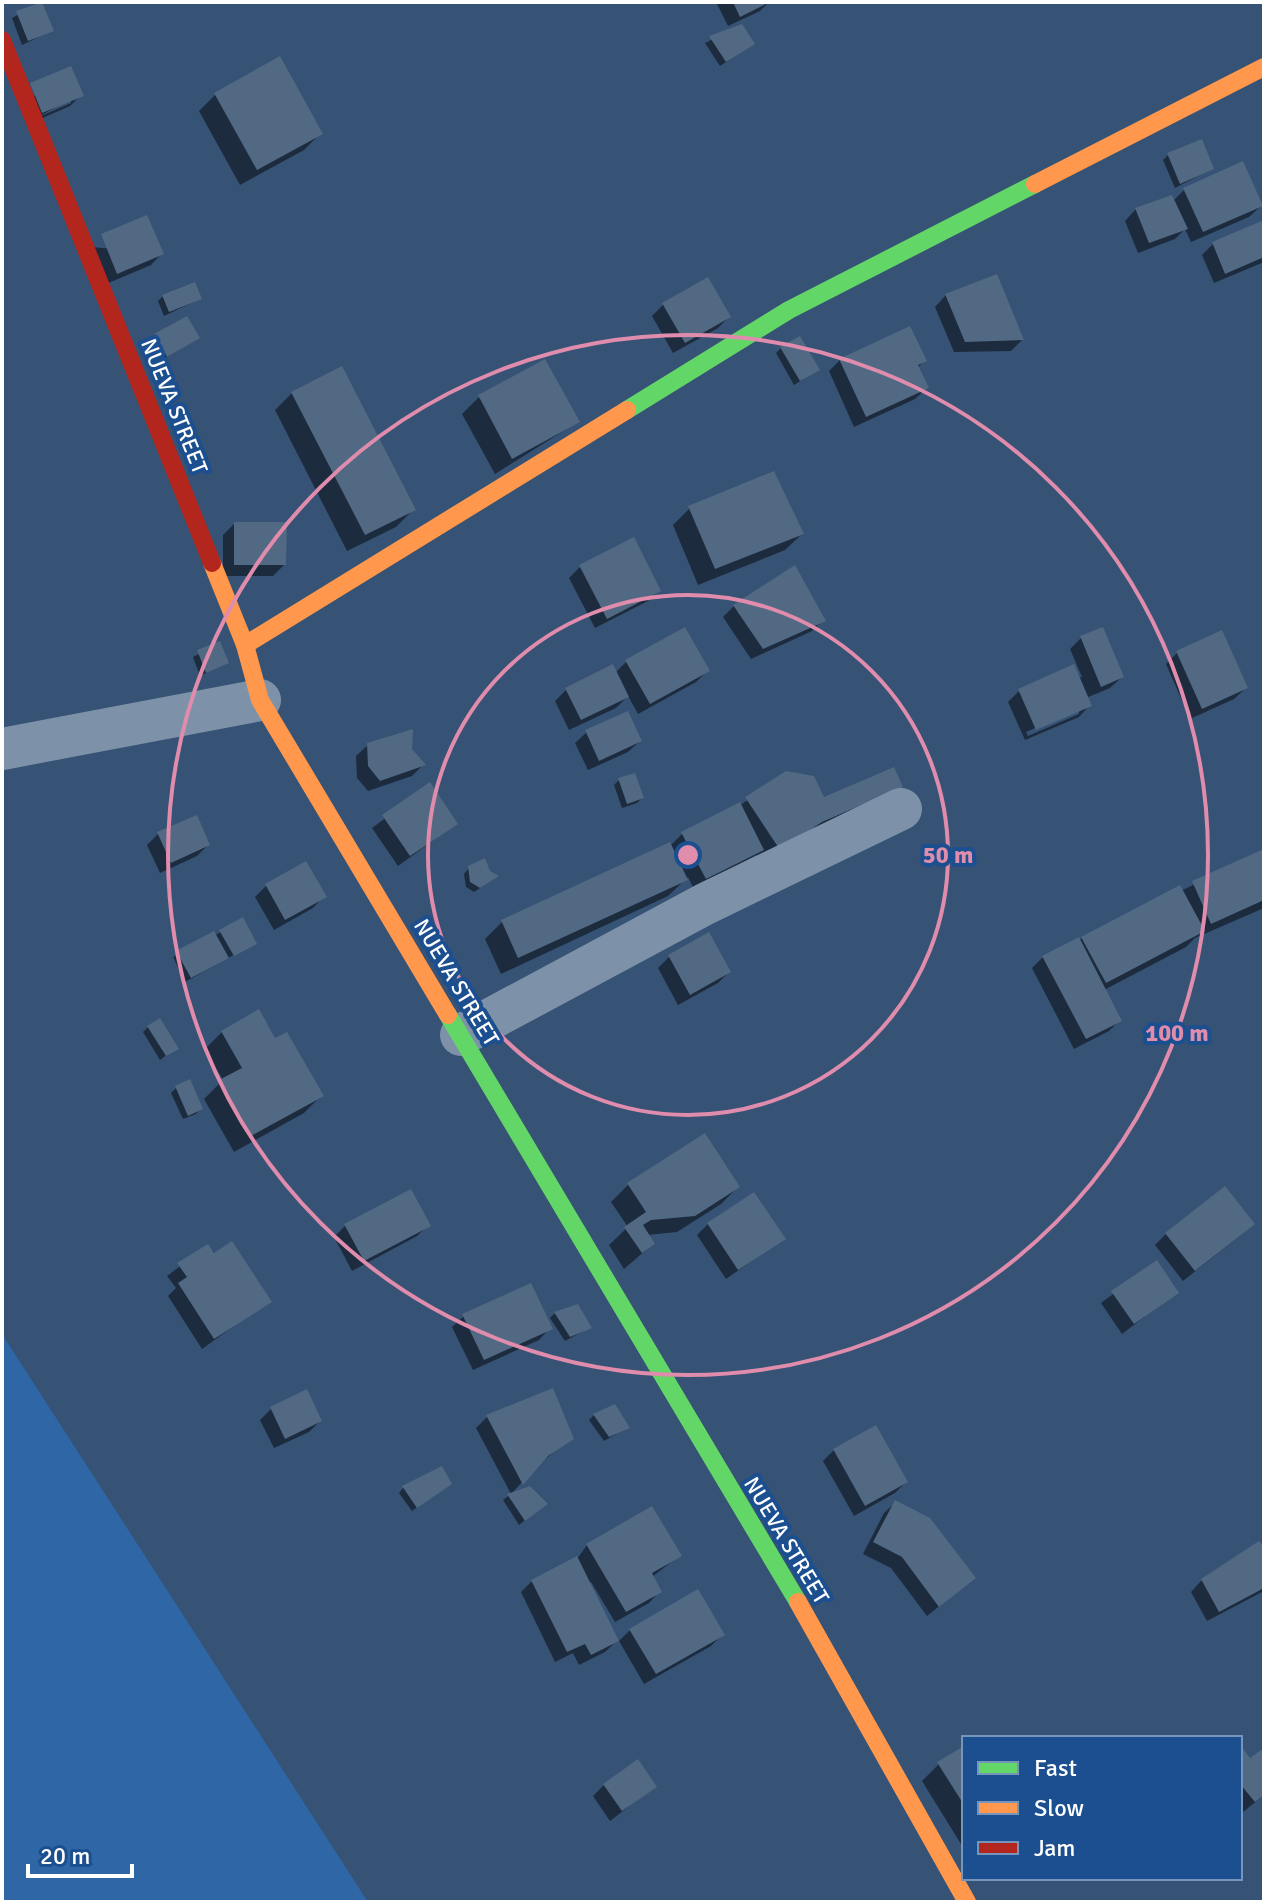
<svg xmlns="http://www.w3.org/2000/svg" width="1266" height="1904" font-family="Signika,sans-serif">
<rect width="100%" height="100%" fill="#365274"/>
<path fill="#2f66a5" d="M2,1334L368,1902H2Z"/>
<g fill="#0007" fill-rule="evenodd">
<path d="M716,2H769L760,11L728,26Z"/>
<path d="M40,3L51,31L22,45L12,18Z"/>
<path d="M741,26L747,48L720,66L705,43Z"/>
<path d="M216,94L320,134L304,150L240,185L199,111Z"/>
<path d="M81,95L70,106L31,123L19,96ZM71,99V103L34,119Z"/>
<path d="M1168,155L1212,169L1175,188L1163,160Z"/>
<path d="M1184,190L1261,206L1249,217L1191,242L1185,229L1175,239L1138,253L1125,221L1136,209L1173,201Z"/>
<path d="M1264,222V262L1214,283L1202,255L1213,244Z"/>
<path d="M91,247L162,253L151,265L106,284Z"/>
<path d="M708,280L729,317L718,328L673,353L652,316L663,305Z"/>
<path d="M946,295L1022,340L1011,351L954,352L935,307Z"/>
<path d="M163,296L200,299L164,316L158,301Z"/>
<path d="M155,336L197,338L161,361L150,341Z"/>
<path d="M781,348L817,370L794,385L776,353Z"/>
<path d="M840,360L924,361L917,368L927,388L915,399L854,427L829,371Z"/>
<path d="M292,393L413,510L396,527L347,551L275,410Z"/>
<path d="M479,397L578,422L495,474L462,414Z"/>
<path d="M690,508L802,534L785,550L698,585L673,525Z"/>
<path d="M234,524L284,565L273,576H223V535Z"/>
<path d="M580,567L659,590L648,601L595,628L569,578Z"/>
<path d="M734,606L823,620L812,631L751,659L723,617Z"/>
<path d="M1081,638L1122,677L1110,688L1086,698L1090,705L1079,717L1025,740L1008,702L1019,691L1082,677L1070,649ZM1079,709V714L1028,736L1026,732Z"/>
<path d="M219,644L226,663L200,676L193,657Z"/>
<path d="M1177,653L1246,688L1234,699L1190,719L1166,664Z"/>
<path d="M626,662L707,671L696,682L638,714L628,696L616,708L569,730L555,701L566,690L612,667L615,673Z"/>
<path d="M587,732L640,741L628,752L588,770L575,743Z"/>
<path d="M368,745L410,750L423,765L412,776L368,791L357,778L356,756Z"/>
<path d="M786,773L822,800L900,786L762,865L756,855L694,889L688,877L668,896L501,974L485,939L502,922L670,846L682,834L739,806Z"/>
<path d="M619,780L642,798L637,803L622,808L614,785Z"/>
<path d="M430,785L456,824L398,866L372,828Z"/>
<path d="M158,834L208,845L197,856L160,873L147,845Z"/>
<path d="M1264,851V908L1195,938L1186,947L1104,990L1120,1020L1109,1031L1074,1049L1032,968L1043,957Z"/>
<path d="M469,868L489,872L496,877L474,892L466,887L464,874Z"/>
<path d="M266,886L324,896L313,908L274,930L255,897Z"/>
<path d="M221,932L255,943L185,982L173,957Z"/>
<path d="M708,935L729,972L718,983L678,1005L658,968L669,957Z"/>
<path d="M148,1027L176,1048L160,1060L143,1032Z"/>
<path d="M222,1032L275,1041L321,1096L304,1113L234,1152L204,1099L223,1080L205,1049Z"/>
<path d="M176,1088L201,1108L196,1114L183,1119L171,1093Z"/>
<path d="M628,1185L738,1187L721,1204L677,1232L647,1235L653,1244L624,1269L609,1245L628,1227L611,1202Z"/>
<path d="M708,1224L783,1239L726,1279L697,1235Z"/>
<path d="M428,1225L417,1236L352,1271L334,1237L345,1226Z"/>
<path d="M1166,1234L1241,1235L1183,1281L1155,1245Z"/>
<path d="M207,1246L269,1301L202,1349L168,1296L176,1288L167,1276Z"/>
<path d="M1156,1262L1177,1292L1122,1334L1101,1303Z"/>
<path d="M555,1313L589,1328L565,1341L550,1318Z"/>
<path d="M464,1316L550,1328L539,1340L473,1370L452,1327Z"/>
<path d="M271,1409L320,1421L309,1432L274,1448L260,1420Z"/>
<path d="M594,1415L627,1428L604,1441L589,1420Z"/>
<path d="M487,1417L571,1438L538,1465L511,1494L540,1508L519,1525L503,1500L511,1494L476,1428Z"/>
<path d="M834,1450L906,1482L895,1493L854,1516L823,1461Z"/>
<path d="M403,1488H444L412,1511L399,1493Z"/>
<path d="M896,1502L974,1578L927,1616L891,1568L863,1554L884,1513Z"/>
<path d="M587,1545L679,1556L652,1577L660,1591L649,1603L615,1622L591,1582L588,1584L617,1641L605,1652L579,1665L573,1653L555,1662L521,1592L532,1581L577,1559Z"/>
<path d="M1264,1550V1591L1207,1621L1191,1592L1202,1580Z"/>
<path d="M630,1630L722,1635L711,1646L644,1684L619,1641Z"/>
<path d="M964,1748V1849L922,1781L939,1764Z"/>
<path d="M1240,1749L1250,1761L1264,1753V1795L1243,1812L1240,1808Z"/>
<path d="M604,1785L654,1787L610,1821L593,1796Z"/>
</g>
<g fill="#526984">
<path d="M42,2L54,31L28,41L16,11Z"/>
<path d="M733,2H770L740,17Z"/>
<path d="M742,24L755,44L726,62L709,36Z"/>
<path d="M280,56L323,134L257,170L214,93Z"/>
<path d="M71,66L84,96L42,113L30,83Z"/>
<path d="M1202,139L1214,169L1180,184L1167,153Z"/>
<path d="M1243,161L1263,206L1203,232L1183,188Z"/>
<path d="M1172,195L1188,229L1149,243L1135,208Z"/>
<path d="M147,215L164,254L117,274L101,234Z"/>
<path d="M1264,220V257L1225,274L1212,242Z"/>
<path d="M997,274L1024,340L965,342L945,294Z"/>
<path d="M708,277L731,317L685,343L662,303Z"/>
<path d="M195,282L202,299L169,312L162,295Z"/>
<path d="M187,316L200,338L167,357L154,334Z"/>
<path d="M910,326L927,361L918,365L929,388L866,417L839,359Z"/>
<path d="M800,336L820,370L800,381L780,347Z"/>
<path d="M545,359L580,422L512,459L478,395Z"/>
<path d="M342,366L416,510L365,535L291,392Z"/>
<path d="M774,471L804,534L715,569L688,506Z"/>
<path d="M234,522H287L286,565H234Z"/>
<path d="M634,537L661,591L607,619L579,565Z"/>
<path d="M795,565L826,621L763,649L733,605Z"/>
<path d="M685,627L710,671L650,704L625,660Z"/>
<path d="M1103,627L1124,677L1101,687L1080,636Z"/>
<path d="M1222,630L1248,688L1202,709L1176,651Z"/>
<path d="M220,641L229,663L206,673L197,650Z"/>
<path d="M613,664L629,697L581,720L565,688Z"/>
<path d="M1074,664L1092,706L1036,730L1018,689Z"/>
<path d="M628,711L642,741L599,761L585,730Z"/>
<path d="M413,729L412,749L426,765L380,781L368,766L367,743Z"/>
<path d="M894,767L903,787L822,822L780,850L745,797L786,771L814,776L824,797Z"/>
<path d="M635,773L644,798L627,804L618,778Z"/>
<path d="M430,782L458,824L410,856L382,815Z"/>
<path d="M740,802L764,850L706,879L681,832Z"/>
<path d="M197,815L210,845L171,863L157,832Z"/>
<path d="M670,842L688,880L518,958L501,920Z"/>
<path d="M1264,849V900L1211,924L1192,881Z"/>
<path d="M485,858L490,871L499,876L480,888L470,882L468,866Z"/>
<path d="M306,861L327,897L285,920L265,884Z"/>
<path d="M1180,885L1205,931L1106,983L1081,937Z"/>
<path d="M243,917L257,944L234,956L219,930Z"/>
<path d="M214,931L229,958L191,978L176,951Z"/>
<path d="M709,932L731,972L690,995L668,955Z"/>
<path d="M1079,937L1122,1021L1086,1039L1042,956Z"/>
<path d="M259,1009L275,1038L287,1032L324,1096L251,1136L219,1080L242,1068L221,1031Z"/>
<path d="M160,1018L179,1049L166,1056L147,1026Z"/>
<path d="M190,1079L203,1109L188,1116L175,1086Z"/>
<path d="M705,1133L740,1187L695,1216L651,1220L643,1225L655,1244L642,1253L624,1227L646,1212L627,1183Z"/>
<path d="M1225,1186L1255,1224L1195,1271L1165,1233Z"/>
<path d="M411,1189L431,1226L364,1261L344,1224Z"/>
<path d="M754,1192L786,1239L738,1270L707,1223Z"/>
<path d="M232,1241L272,1302L214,1339L178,1283L187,1277L177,1263L208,1244L214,1253Z"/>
<path d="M1157,1260L1179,1293L1134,1324L1111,1291Z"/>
<path d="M531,1283L553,1329L484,1360L462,1314Z"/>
<path d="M578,1304L592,1328L570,1337L554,1312Z"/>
<path d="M553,1388L574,1439L548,1456L523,1485L486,1415Z"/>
<path d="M307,1389L322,1421L285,1439L270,1407Z"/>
<path d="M615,1404L630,1428L609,1437L593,1414Z"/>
<path d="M876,1425L908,1482L865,1506L833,1449Z"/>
<path d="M442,1466L452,1484L417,1508L402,1486Z"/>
<path d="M530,1486L548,1504L525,1521L507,1494Z"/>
<path d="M895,1500L930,1518L976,1578L939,1607L902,1557L873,1542Z"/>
<path d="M652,1506L682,1556L652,1573L662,1592L626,1612L586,1544Z"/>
<path d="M1259,1541L1264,1547V1588L1219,1612L1201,1579Z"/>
<path d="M577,1556L619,1641L591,1655L585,1644L567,1652L531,1580Z"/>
<path d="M698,1589L725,1635L656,1674L629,1629Z"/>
<path d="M1240,1745L1250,1758L1264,1748V1795L1255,1802L1240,1784Z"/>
<path d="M964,1746V1805L937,1762Z"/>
<path d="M638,1759L657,1787L622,1811L603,1784Z"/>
</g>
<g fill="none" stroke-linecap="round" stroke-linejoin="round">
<g stroke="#7d92a8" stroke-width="42">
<path d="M2,749L260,700"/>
<path d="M461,1035L705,904L901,809"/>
</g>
<g stroke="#63d668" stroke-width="18">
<path d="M627,410L789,310L1035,184"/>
<path d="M448,1015L798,1602"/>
</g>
<g stroke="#ff974d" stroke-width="18">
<path d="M1035,184L1264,67"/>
<path d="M212,563L245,645L260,700L448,1015"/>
<path d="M245,645L627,410"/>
<path d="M798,1602L967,1902"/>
</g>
<path stroke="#b3261e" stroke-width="18" d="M2,40L212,563"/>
</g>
<g fill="none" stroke="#e08cad" stroke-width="4">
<circle cx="688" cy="855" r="260"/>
<circle cx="688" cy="855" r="520"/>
</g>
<g text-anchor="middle" stroke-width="8" stroke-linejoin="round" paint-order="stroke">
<g font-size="22" fill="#fff" stroke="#1b4f8f">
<text transform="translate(175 406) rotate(68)" y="8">NUEVA STREET</text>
<text transform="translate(457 982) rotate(59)" y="8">NUEVA STREET</text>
<text transform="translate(787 1540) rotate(59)" y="8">NUEVA STREET</text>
</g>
</g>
<circle cx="688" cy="855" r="12" fill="#e08cad" stroke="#1b4f8f" stroke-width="4"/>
<g font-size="24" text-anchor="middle" font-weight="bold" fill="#e08cad" stroke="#1b4f8f" stroke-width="8" stroke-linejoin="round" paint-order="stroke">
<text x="948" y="863">50 m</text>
<text x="1177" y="1041">100 m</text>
</g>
<rect width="1266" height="1904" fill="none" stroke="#ffffff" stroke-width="8"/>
<rect x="962" y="1736" width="280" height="144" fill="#1b4f8f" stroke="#7695bc" stroke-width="2"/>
<rect x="978" y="1762" width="40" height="12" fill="#63d668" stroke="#7695bc" stroke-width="2"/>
<text x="1034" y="1776" font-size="24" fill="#ffffff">Fast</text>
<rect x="978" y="1802" width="40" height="12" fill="#ff974d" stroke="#7695bc" stroke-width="2"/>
<text x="1034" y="1816" font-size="24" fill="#ffffff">Slow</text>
<rect x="978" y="1842" width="40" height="12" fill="#b3261e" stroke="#7695bc" stroke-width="2"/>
<text x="1034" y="1856" font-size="24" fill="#ffffff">Jam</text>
<path d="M28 1864v12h104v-12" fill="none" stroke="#ffffff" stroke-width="4"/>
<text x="40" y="1864" font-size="24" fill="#ffffff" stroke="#1b4f8f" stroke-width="6" paint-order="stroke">20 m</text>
</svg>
